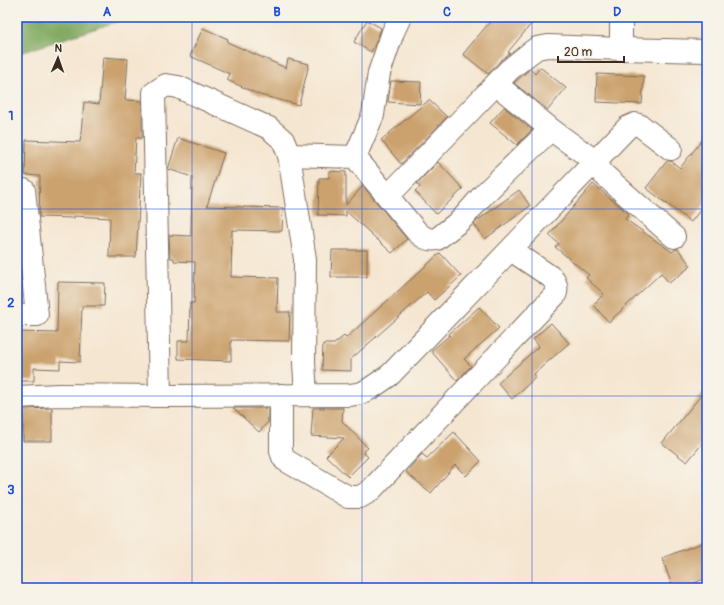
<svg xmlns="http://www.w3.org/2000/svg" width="724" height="605" font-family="Pangolin,sans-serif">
<rect width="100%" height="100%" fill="#f7f3e8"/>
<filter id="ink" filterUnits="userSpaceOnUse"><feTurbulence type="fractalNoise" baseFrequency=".025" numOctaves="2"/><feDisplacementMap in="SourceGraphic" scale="8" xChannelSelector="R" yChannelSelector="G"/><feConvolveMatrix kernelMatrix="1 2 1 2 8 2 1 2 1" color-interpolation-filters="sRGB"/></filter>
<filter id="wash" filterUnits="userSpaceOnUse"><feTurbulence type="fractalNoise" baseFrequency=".012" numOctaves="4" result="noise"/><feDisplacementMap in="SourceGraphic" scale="16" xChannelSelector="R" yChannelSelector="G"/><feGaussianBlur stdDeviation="0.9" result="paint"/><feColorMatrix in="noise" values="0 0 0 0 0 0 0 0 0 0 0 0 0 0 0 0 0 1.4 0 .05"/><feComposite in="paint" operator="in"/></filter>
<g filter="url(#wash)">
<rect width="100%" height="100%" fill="#f5e6d1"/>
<path fill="#80a960" stroke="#5e6a3f" d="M17,17H131L17,54Z"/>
<g id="blocks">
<g fill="#cba16d">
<path d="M494,17H537L508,52L510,53L500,61L488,74L463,54Z"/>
<path d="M367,20L381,28L376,42L371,52L354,42Z"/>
<path d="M203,28L228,39L227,42L286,68L288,59L309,64L299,105L260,95L227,80L230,74L190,56Z"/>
<path d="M103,57L128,59L125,100L142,101V138H136L134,173H141L136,257H109L110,218L74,216V218L39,217L40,176L25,175L26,140L80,142L84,102L99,104Z"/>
<path d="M540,67L566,88L548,110L514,83L530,69L535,74Z"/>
<path d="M597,74L644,76L642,104L596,102Z"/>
<path d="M391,81L421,82L420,104L388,102Z"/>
<path d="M429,100L447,117L401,164L381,140Z"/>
<path d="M504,107L532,130L517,145L490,123Z"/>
<path d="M707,134V201L691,222L646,188L667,161H671L680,168Z"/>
<path d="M178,138L224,153L207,206L283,208L282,231L232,230L231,277L278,278L277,312H290L289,341L231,340V361L178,359V341H189L190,303H194L195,262L174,261V258H170L169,235L191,236L192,177L168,169Z"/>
<path d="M438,162L463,189L436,214L415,191L420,187L417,183Z"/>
<path d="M329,171L346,172V205L363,186L407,239L392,253L346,211V216L318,215L319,178H329Z"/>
<path d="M593,184L629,214L625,219L672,252L676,249H678L691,266L669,283L661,273L609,322L593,305L604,294L586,278L589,275L555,247L559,244L549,235Z"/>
<path d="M519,190L530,206L485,239L474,224L478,220Z"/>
<path d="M332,250H367V277H331Z"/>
<path d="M440,253L461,276L434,300L427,292L351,359V371L322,370L323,344H334L344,336L346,338Z"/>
<path d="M58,282L105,283L104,306H82L80,362L60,361V369L34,368V381H17V332L57,333Z"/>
<path d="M479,307L499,328L464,359L471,366L457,381L431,351L450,335L449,334Z"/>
<path d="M551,323L569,343L534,374L536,377L512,399L498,383L539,346L533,339Z"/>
<path d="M707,388V438L687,462L662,443Z"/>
<path d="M52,408V441H23V409Z"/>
<path d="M233,408H268V422L259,432Z"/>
<path d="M313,408H343L342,421L368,448L363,452L368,457L348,477L326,456L344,438L311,436Z"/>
<path d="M454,432L481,461L466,476L455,465L431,493L406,472L422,454L427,458Z"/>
<path d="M707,541V578L680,588H673L662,558Z"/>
</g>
</g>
</g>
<g filter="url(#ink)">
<use href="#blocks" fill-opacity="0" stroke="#7c6c5d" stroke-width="1"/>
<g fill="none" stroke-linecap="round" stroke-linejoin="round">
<defs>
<g id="street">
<path d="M621,49V17"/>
<path d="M496,84L553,131L595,161L603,174L674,237"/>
<path d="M355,157L373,115L379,73L393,32L400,17"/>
<path d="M17,190H24L37,315H17"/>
<path d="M388,196L496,84L509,70L530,53L537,48L548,46L621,49L707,51"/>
<path d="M306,394L304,363L305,259L289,155L355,157L417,232C423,237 428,241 437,239L461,220L484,194L548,132L553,131"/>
<path d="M281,395V451L283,457L285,460L348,497H360L370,491L555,295C558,289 556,282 551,277L511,250"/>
<path d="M160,396L154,93L166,85L178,87L269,128L283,140L289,155"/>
<path d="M17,397L59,395L160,396L350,395L362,393L371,388L390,375L628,127L635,124L641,126L671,149"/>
</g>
</defs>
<use href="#street" stroke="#7c6c5d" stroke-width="24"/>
<use href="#street" stroke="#fff" stroke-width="22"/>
</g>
</g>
<path fill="none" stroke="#1d4ed8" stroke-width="1" stroke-opacity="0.55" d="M192,17V588M362,17V588M532,17V588M17,209H707M17,396H707"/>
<rect width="724" height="605" fill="none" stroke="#f7f3e8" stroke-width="44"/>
<g transform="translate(58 58) rotate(2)" stroke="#f7f3e8" stroke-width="3" paint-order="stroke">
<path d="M0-3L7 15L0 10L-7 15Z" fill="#3b2a1e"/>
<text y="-6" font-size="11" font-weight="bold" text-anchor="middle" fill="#3b2a1e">N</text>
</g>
<path d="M558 56v6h66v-6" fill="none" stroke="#3b2a1e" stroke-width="2"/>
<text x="564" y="56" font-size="12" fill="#3b2a1e" stroke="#f7f3e8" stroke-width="3" paint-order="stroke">20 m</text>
<rect x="22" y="22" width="680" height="561" fill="none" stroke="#1d4ed8" stroke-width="1.5"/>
<g font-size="13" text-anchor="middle" font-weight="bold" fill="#1d4ed8">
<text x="107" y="16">A</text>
<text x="277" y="16">B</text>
<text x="447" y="16">C</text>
<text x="617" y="16">D</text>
<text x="11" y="120">1</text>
<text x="11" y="307">2</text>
<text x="11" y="494">3</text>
</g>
</svg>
